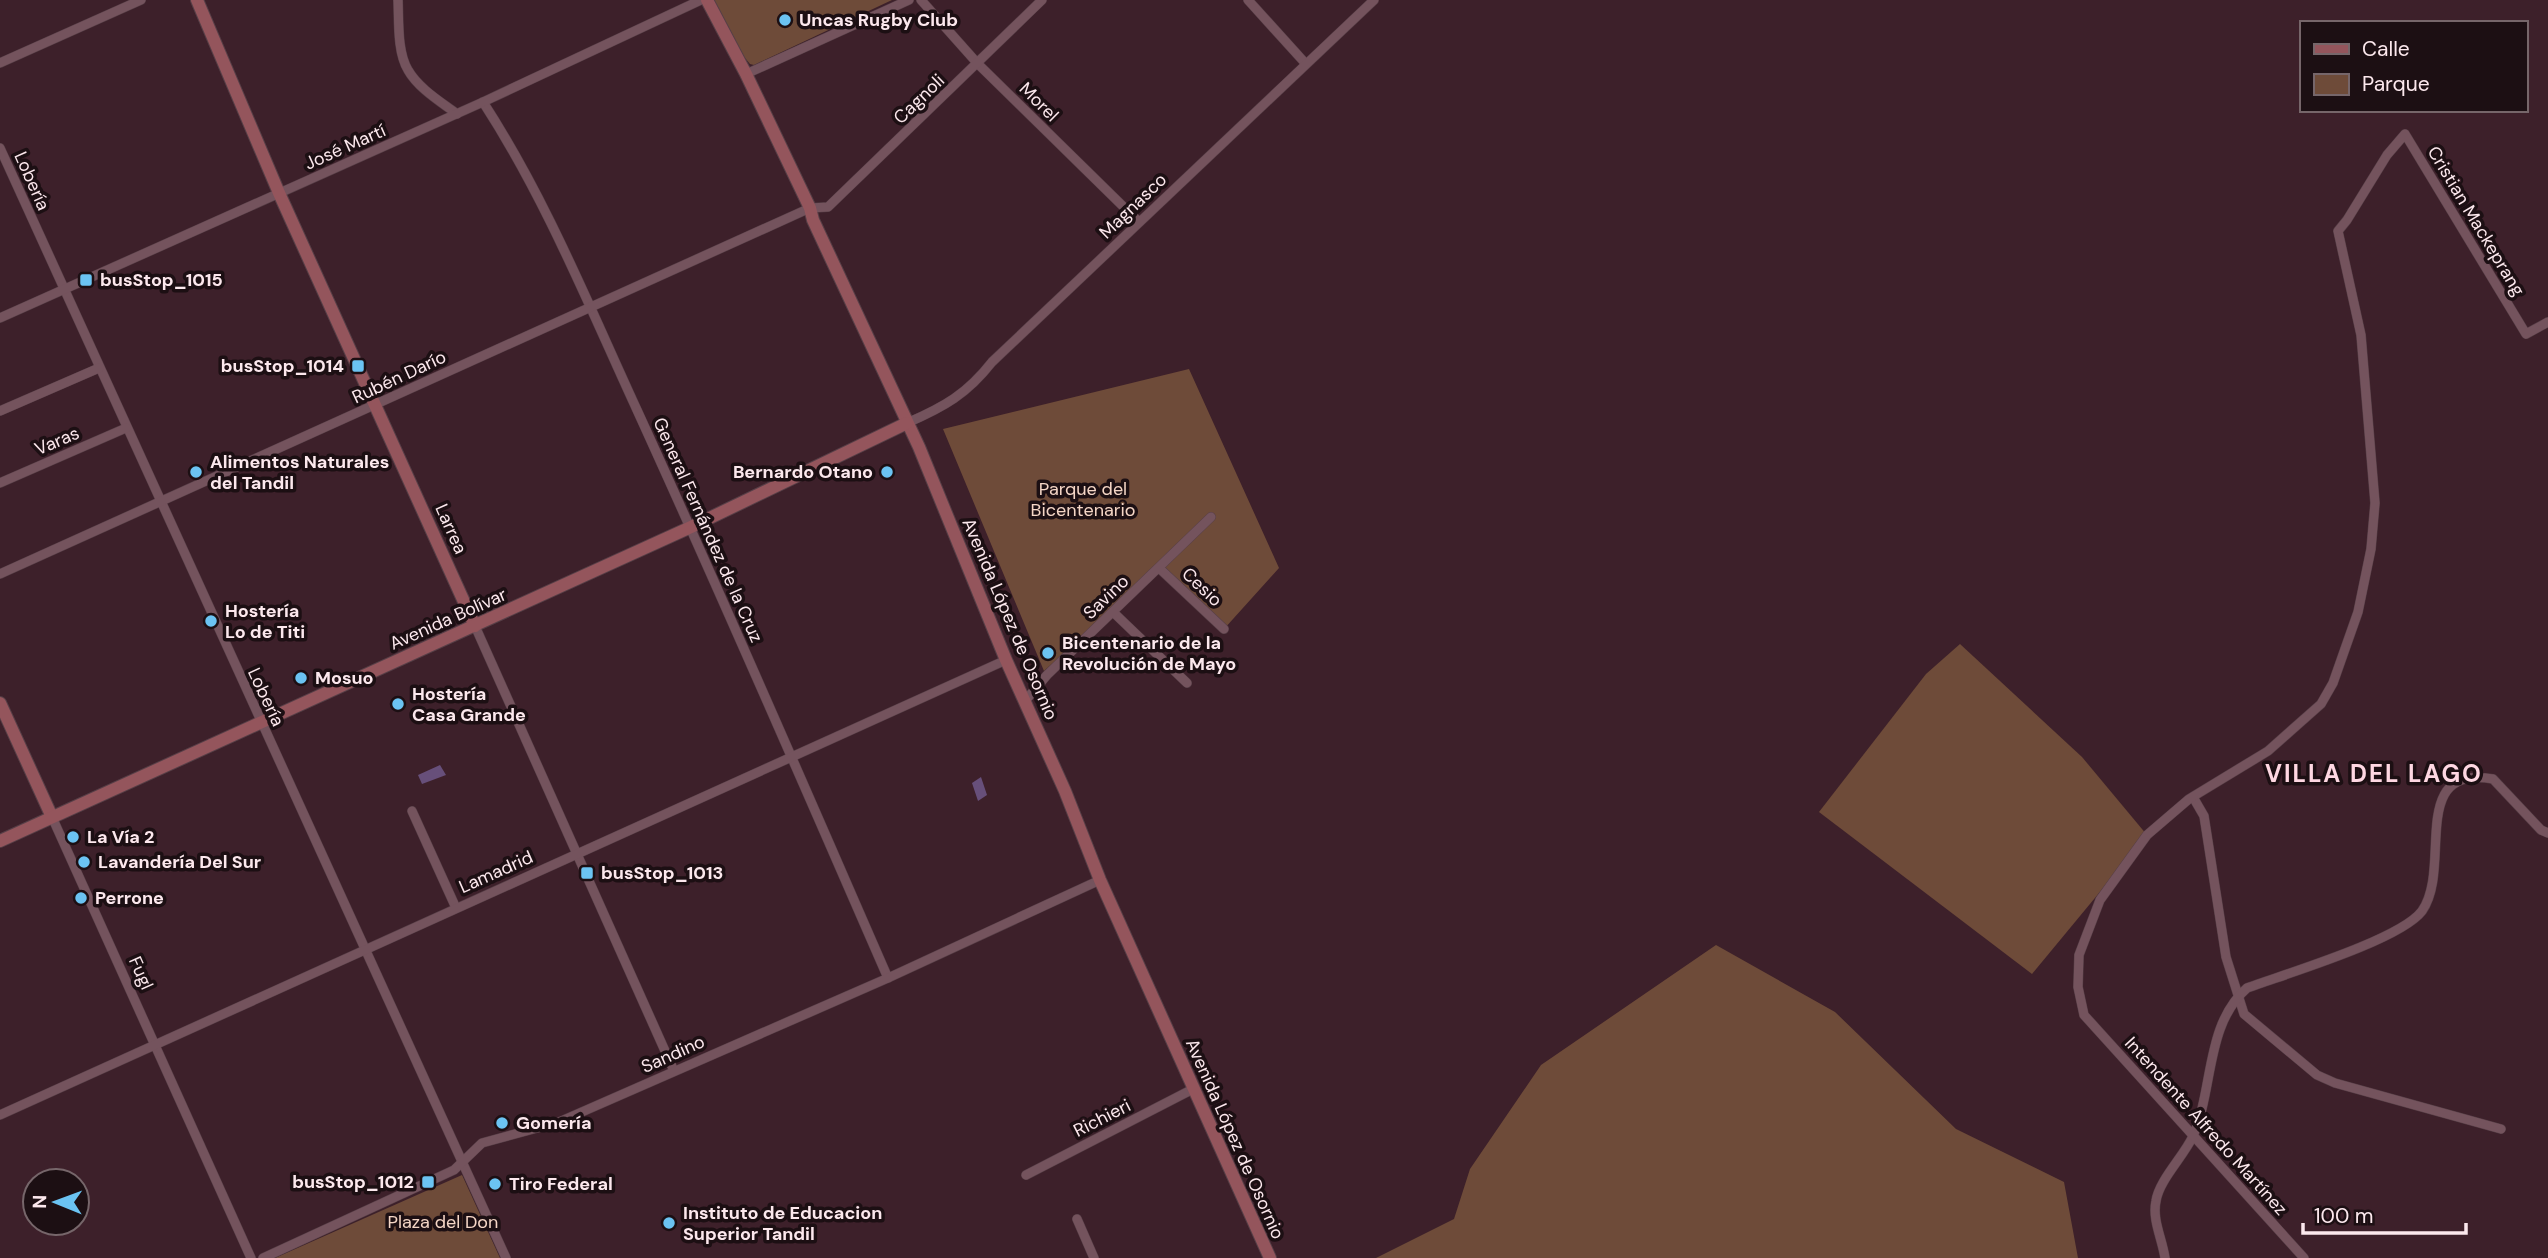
<svg xmlns="http://www.w3.org/2000/svg" width="2548" height="1258" font-family="'DM Sans',sans-serif">
<rect width="100%" height="100%" fill="#3d202a"/>
<g fill="#6e4b39">
<path d="M714,0H892L754,65L750,64L730,40Z"/>
<path d="M1189,369L1279,568L1224,629L1158,568L1044,671L943,429Z"/>
<path d="M1960,644L2082,757L2147,835L2032,974L1819,812L1926,674Z"/>
<path d="M1716,945L1835,1012L1956,1129L2064,1182L2078,1258H1376L1454,1219L1470,1169L1541,1065Z"/>
<path d="M462,1175L500,1258H275Z"/>
</g>
<g fill="#674f7a">
<path d="M440,765L446,775L422,784L418,775Z"/>
<path d="M981,777L987,795L978,801L972,783Z"/>
</g>
<g fill="none" stroke-linecap="round" stroke-linejoin="round">
<defs>
<g id="street">
<path d="M398,0C399,21 397,52 408,70C418,88 441,102 457,114"/>
<path d="M921,0L978,64L1139,222"/>
<path d="M1248,0L1306,64"/>
<path d="M0,63L141,0"/>
<path d="M746,74L909,0"/>
<path d="M483,102C546,199 589,306 637,410C723,598 805,788 888,978"/>
<path d="M0,148L506,1258"/>
<path d="M0,318L483,102L701,0"/>
<path d="M0,411L99,368"/>
<path d="M907,423C944,407 967,394 992,362L1374,0"/>
<path d="M0,483L126,428"/>
<path d="M1159,568L1224,629"/>
<path d="M0,574L810,208L828,207L1042,0"/>
<path d="M1113,612L1187,683"/>
<path d="M475,626L674,1071"/>
<path d="M1025,701L1047,675L1211,517"/>
<path d="M2193,797L2204,816L2226,957L2244,1014L2317,1075L2335,1083L2501,1129"/>
<path d="M412,811L456,908"/>
<path d="M52,817L251,1258"/>
<path d="M0,1115L1006,660"/>
<path d="M1026,1175L1193,1089"/>
<path d="M1077,1219L1094,1258"/>
<path d="M263,1258L454,1170L482,1143L559,1122L888,978L1100,880"/>
<path d="M2165,1258C2162,1238 2152,1220 2156,1201C2159,1180 2184,1156 2193,1136C2214,1088 2205,1025 2247,988C2285,974 2400,940 2422,911C2453,867 2407,764 2493,779L2541,830L2548,833"/>
<path d="M2304,1258L2084,1015L2078,987L2079,955L2100,900L2147,835L2189,799L2268,751L2321,704L2333,683L2358,612L2371,549L2375,503L2361,335L2338,231L2347,220L2387,155L2405,134L2526,334L2548,322"/>
</g>
<g id="secondary">
<path d="M197,0L279,193L475,626"/>
<path d="M707,0L746,74L810,208L813,220L919,447L1006,660L1065,791L1100,880L1270,1258"/>
<path d="M0,703L52,817"/>
<path d="M0,841L691,527L907,423"/>
</g>
</defs>
<use href="#street" stroke="#573f47" stroke-width="10"/>
<use href="#secondary" stroke="#573f47" stroke-width="14"/>
<use href="#street" stroke="#74535d" stroke-width="9"/>
<use href="#secondary" stroke="#94555c" stroke-width="12"/>
</g>
<g fill="#6bc3f2" stroke="#1c0f13" stroke-width="2.5">
<circle cx="785" cy="20" r="7"/>
<rect x="79" y="273" width="14" height="14" rx="3.5"/>
<rect x="351" y="359" width="14" height="14" rx="3.5"/>
<circle cx="196" cy="472" r="7"/>
<circle cx="887" cy="472" r="7"/>
<circle cx="211" cy="621" r="7"/>
<circle cx="1048" cy="653" r="7"/>
<circle cx="301" cy="678" r="7"/>
<circle cx="398" cy="704" r="7"/>
<circle cx="73" cy="837" r="7"/>
<circle cx="84" cy="862" r="7"/>
<rect x="580" y="866" width="14" height="14" rx="3.5"/>
<circle cx="81" cy="898" r="7"/>
<circle cx="502" cy="1123" r="7"/>
<rect x="421" y="1175" width="14" height="14" rx="3.5"/>
<circle cx="495" cy="1184" r="7"/>
<circle cx="669" cy="1223" r="7"/>
</g>
<g text-anchor="middle" stroke-width="7" stroke-linejoin="round" paint-order="stroke">
<g font-size="18" font-weight="bold" fill="#fce8ed" stroke="#1c0f13" text-anchor="start">
<text x="799" y="26">Uncas Rugby Club</text>
<text x="100" y="286">busStop_1015</text>
<text x="344" y="372" text-anchor="end">busStop_1014</text>
<text x="210" y="468">Alimentos Naturales<tspan x="210" dy="21">del Tandil</tspan></text>
<text x="873" y="478" text-anchor="end">Bernardo Otano</text>
<text x="225" y="617">Hostería<tspan x="225" dy="21">Lo de Titi</tspan></text>
<text x="1062" y="649">Bicentenario de la<tspan x="1062" dy="21">Revolución de Mayo</tspan></text>
<text x="315" y="684">Mosuo</text>
<text x="412" y="700">Hostería<tspan x="412" dy="21">Casa Grande</tspan></text>
<text x="87" y="843">La Vía 2</text>
<text x="98" y="868">Lavandería Del Sur</text>
<text x="601" y="879">busStop_1013</text>
<text x="95" y="904">Perrone</text>
<text x="516" y="1129">Gomería</text>
<text x="414" y="1188" text-anchor="end">busStop_1012</text>
<text x="509" y="1190">Tiro Federal</text>
<text x="683" y="1219">Instituto de Educacion<tspan x="683" dy="21">Superior Tandil</tspan></text>
</g>
<g font-size="18" fill="#fce8ed" stroke="#1c0f13">
<text transform="translate(919 99) rotate(-44)" y="6">Cagnoli</text>
<text transform="translate(1039 102) rotate(45)" y="6">Morel</text>
<text transform="translate(345 147) rotate(-24)" y="6">José Martí</text>
<text transform="translate(32 181) rotate(66)" y="6">Lobería</text>
<text transform="translate(1133 206) rotate(-44)" y="6">Magnasco</text>
<text transform="translate(2476 221) rotate(59)" y="6">Cristian Mackeprang</text>
<text transform="translate(399 377) rotate(-25)" y="6">Rubén Darío</text>
<text transform="translate(57 441) rotate(-23)" y="6">Varas</text>
<text transform="translate(451 529) rotate(66)" y="6">Larrea</text>
<text transform="translate(708 530) rotate(66)" y="6">General Fernández de la Cruz</text>
<text transform="translate(1202 587) rotate(43)" y="6">Cesio</text>
<text transform="translate(1106 597) rotate(-44)" y="6">Savino</text>
<text transform="translate(448 619) rotate(-24)" y="6">Avenida Bolívar</text>
<text transform="translate(1010 619) rotate(67)" y="6">Avenida López de Osornio</text>
<text transform="translate(266 697) rotate(65)" y="6">Lobería</text>
<text transform="translate(496 872) rotate(-24)" y="6">Lamadrid</text>
<text transform="translate(141 973) rotate(66)" y="6">Fugl</text>
<text transform="translate(673 1054) rotate(-24)" y="6">Sandino</text>
<text transform="translate(1102 1118) rotate(-27)" y="6">Richieri</text>
<text transform="translate(2206 1126) rotate(48)" y="6">Intendente Alfredo Martínez</text>
<text transform="translate(1235 1139) rotate(66)" y="6">Avenida López de Osornio</text>
</g>
<g font-size="18" fill="#f5d6c6" stroke="#1c0f13">
<text x="1083" y="495">Parque del<tspan x="1083" dy="21">Bicentenario</tspan></text>
<text x="443" y="1228">Plaza del Don</text>
</g>
<g font-size="24" font-weight="bold" letter-spacing="2" fill="#fed7e2" stroke="#1c0f13">
<text x="2374" y="782">VILLA DEL LAGO</text>
</g>
</g>
<rect x="2300" y="21" width="228" height="91" fill="#1c0f13" stroke="#76666a" stroke-width="2"/>
<rect x="2314" y="44" width="35" height="10" fill="#94555c" stroke="#76666a" stroke-width="2"/>
<text x="2362" y="56" font-size="21" fill="#fce8ed">Calle</text>
<rect x="2314" y="74" width="35" height="21" fill="#6e4b39" stroke="#76666a" stroke-width="2"/>
<text x="2362" y="91" font-size="21" fill="#fce8ed">Parque</text>
<g transform="translate(56 1202) rotate(271)"><circle r="33" fill="#1c0f13" stroke="#76666a" stroke-width="2"/>
<path d="M0-5L12 26L0 18L-12 26Z" fill="#6bc3f2"/>
<text y="-10" font-size="19" font-weight="bold" text-anchor="middle" fill="#fce8ed">N</text>
</g>
<path d="M2303 1223v10h163v-10" fill="none" stroke="#fce8ed" stroke-width="3.5"/>
<text x="2314" y="1223" font-size="21" fill="#fce8ed" stroke="#1c0f13" stroke-width="5" paint-order="stroke">100 m</text>
</svg>
